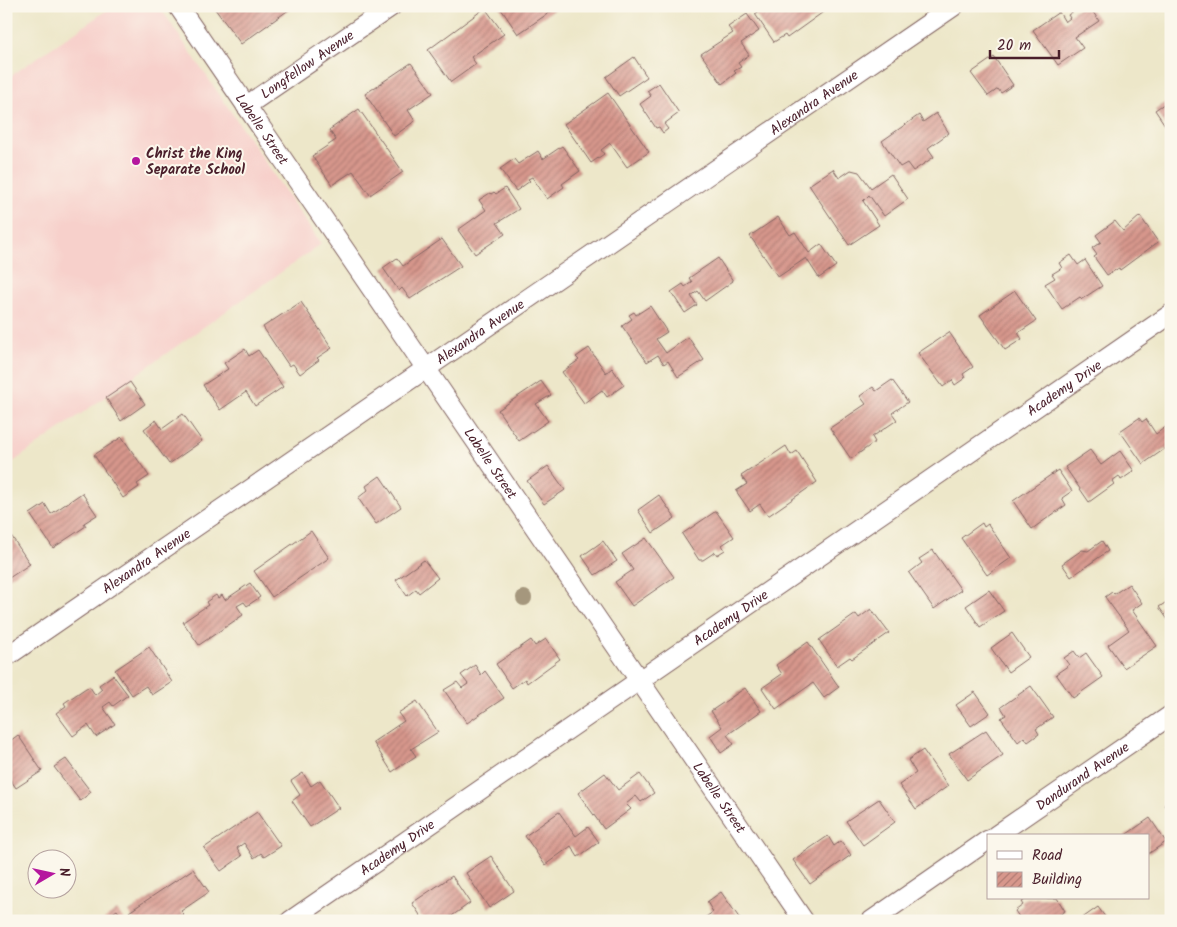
<svg xmlns="http://www.w3.org/2000/svg" width="1177" height="927" font-family="Kalam,sans-serif">
<defs>
<pattern id="building-hatch" width="6" height="6" patternUnits="userSpaceOnUse" patternTransform="scale(1.25)"><rect width="6" height="6" fill="#d7978c"/><path d="M-1 1l2-2M0 6l6-6M5 7l2-2" fill="none" stroke="#b07b73"/></pattern>
</defs>
<rect width="100%" height="100%" fill="#fbf7ec"/>
<filter id="ink" filterUnits="userSpaceOnUse"><feTurbulence type="fractalNoise" baseFrequency=".02" numOctaves="2"/><feDisplacementMap in="SourceGraphic" scale="10" xChannelSelector="R" yChannelSelector="G"/><feConvolveMatrix kernelMatrix="1 2 1 2 8 2 1 2 1" color-interpolation-filters="sRGB"/></filter>
<filter id="wash" filterUnits="userSpaceOnUse"><feTurbulence type="fractalNoise" baseFrequency=".0096" numOctaves="4" result="noise"/><feDisplacementMap in="SourceGraphic" scale="20" xChannelSelector="R" yChannelSelector="G"/><feGaussianBlur stdDeviation="1.12" result="paint"/><feColorMatrix in="noise" values="0 0 0 0 0 0 0 0 0 0 0 0 0 0 0 0 0 1.4 0 .05"/><feComposite in="paint" operator="in"/></filter>
<g filter="url(#wash)">
<rect width="100%" height="100%" fill="#ede7c9"/>
<path fill="#f7d0cb" d="M113,6H159L321,244L6,467V79Z"/>
<g id="blocks">
<g fill="url(#building-hatch)">
<path d="M219,6H289L290,9L241,44L215,9Z"/>
<path d="M499,6H559L518,34Z"/>
<path d="M767,6H823L826,10L787,38L785,35L774,42L755,14Z"/>
<path d="M1081,6H1089L1099,21L1075,37L1083,48L1058,65L1033,30L1059,12L1065,22L1070,18L1068,15Z"/>
<path d="M485,8L504,34L471,57L476,64L451,82L428,50Z"/>
<path d="M747,14L759,31L741,43L749,55L738,63L741,67L734,71L736,73L722,84L701,54L733,33L728,27Z"/>
<path d="M634,57L647,77L619,96L606,77Z"/>
<path d="M994,57L1013,85L1001,93L998,89L988,96L971,73Z"/>
<path d="M411,63L433,93L408,110L415,121L394,136L365,94Z"/>
<path d="M659,83L679,113L664,124L668,129L663,133L659,127L656,128L640,104L651,96L647,91Z"/>
<path d="M608,93L649,152L627,167L610,143L601,150L604,154L591,163L564,124Z"/>
<path d="M1171,99V134L1155,110Z"/>
<path d="M359,109L403,172L370,195L353,171L332,185L312,156L336,140L329,130Z"/>
<path d="M936,113L949,133L928,148L934,157L913,171L907,163L900,167L882,141L919,115L923,122Z"/>
<path d="M562,146L580,171L562,184L564,187L547,199L532,177L528,179L530,181L516,191L500,169L514,159L518,164L538,151L543,159Z"/>
<path d="M833,169L839,178L851,170L859,172L871,188L891,174L908,199L884,216L869,195L863,201L879,225L849,245L809,185Z"/>
<path d="M505,188L519,209L497,223L505,234L475,254L458,230L486,210L479,200L490,193L491,194L494,192L496,194Z"/>
<path d="M1140,216L1158,242L1120,270L1119,268L1107,275L1094,257L1097,255L1092,248L1101,242L1096,235L1115,221L1123,231Z"/>
<path d="M778,217L790,235L795,232L809,253L821,244L836,266L819,278L806,258L778,277L750,236Z"/>
<path d="M442,239L461,266L410,299L402,288L399,291L383,268L397,258L403,266Z"/>
<path d="M1071,255L1078,265L1085,260L1102,286L1082,299L1080,297L1062,309L1045,284L1055,278L1052,274L1062,268L1059,263Z"/>
<path d="M718,258L733,281L705,301L698,291L691,296L697,305L685,313L671,292L683,284L685,287L692,282L689,278Z"/>
<path d="M1015,291L1036,321L1018,333L1022,339L1005,350L980,315Z"/>
<path d="M301,302L332,348L317,358L319,360L300,374L293,364L289,366L263,327Z"/>
<path d="M650,306L667,332L656,339L666,353L688,337L704,360L678,377L668,361L664,364L658,355L647,362L622,326L632,319L629,315L634,312L636,315Z"/>
<path d="M949,332L973,367L963,374L965,378L955,385L952,380L943,387L918,353Z"/>
<path d="M589,348L606,373L612,368L624,385L607,397L602,390L584,403L562,372L579,360L576,357Z"/>
<path d="M245,349L249,356L258,350L283,387L255,406L246,392L220,410L203,385L228,369L224,363Z"/>
<path d="M892,380L908,402L892,413L897,420L872,437L875,442L851,459L830,428L866,404L860,396L873,387L876,391Z"/>
<path d="M541,381L551,395L536,404L548,421L519,441L498,410Z"/>
<path d="M130,382L145,404L121,421L106,398Z"/>
<path d="M183,414L202,441L169,464L144,429L156,420L162,429Z"/>
<path d="M1139,418L1142,422L1146,419L1156,434L1171,423V450L1168,452L1166,448L1143,464L1120,431Z"/>
<path d="M122,437L149,476L137,484L139,487L123,498L94,455Z"/>
<path d="M786,446L791,455L797,451L817,482L768,516L760,504L750,511L736,491L747,484L741,476Z"/>
<path d="M1090,450L1101,465L1120,451L1134,471L1121,480L1119,476L1112,481L1114,484L1089,502L1065,467Z"/>
<path d="M548,466L565,490L544,504L527,481Z"/>
<path d="M1058,470L1072,491L1062,498L1066,505L1032,529L1013,501Z"/>
<path d="M380,476L401,507L376,524L358,498L368,490L366,486Z"/>
<path d="M82,493L97,515L84,523L86,526L53,548L30,514L45,504L51,514Z"/>
<path d="M659,495L675,518L653,533L638,510Z"/>
<path d="M716,511L734,537L722,545L725,550L717,555L715,552L703,560H699L682,534Z"/>
<path d="M982,523L984,527L988,524L1011,558L987,575L961,538Z"/>
<path d="M6,528L30,564L6,580Z"/>
<path d="M311,531L329,558L272,597L254,571Z"/>
<path d="M646,538L674,577L632,606L615,582L633,570L622,554Z"/>
<path d="M603,541L617,561L595,575L582,556Z"/>
<path d="M1102,541L1108,551L1071,577L1062,564L1082,550L1088,551Z"/>
<path d="M933,550L961,590L934,609L909,573L922,563L919,559Z"/>
<path d="M424,560L438,578L419,593L416,589L407,596L396,580Z"/>
<path d="M250,583L260,597L247,606L244,602L237,606L243,615L199,645L183,622L208,605L206,602L216,595L218,598L222,595L225,600Z"/>
<path d="M1129,584L1142,603L1132,610L1157,646L1124,668L1108,645L1129,630L1105,597L1112,592L1114,594Z"/>
<path d="M989,590L1004,611L980,627L966,606Z"/>
<path d="M1171,599V624L1159,607Z"/>
<path d="M871,609L889,633L852,659L850,657L837,666L819,640L856,614L859,618Z"/>
<path d="M1012,633L1029,657L1008,672L991,648Z"/>
<path d="M546,639L560,659L527,683L525,679L512,688L496,664L531,640L535,646Z"/>
<path d="M808,642L839,687L824,698L813,683L776,709L762,688L782,674L776,665Z"/>
<path d="M149,647L172,682L152,695L146,686L132,695L115,670Z"/>
<path d="M1074,651L1079,658L1086,653L1103,677L1073,698L1056,674L1069,665L1064,658Z"/>
<path d="M475,665L481,675L485,671L504,698L467,723L444,690L457,682L462,688L468,684L461,675Z"/>
<path d="M113,675L128,695L113,706L110,702L103,707L115,724L96,737L88,725L73,736L56,713L66,706L64,703L86,688L90,687L95,695L102,689L99,685Z"/>
<path d="M1031,686L1053,717L1036,729L1039,734L1028,742L1024,737L1018,742L1001,718L1006,715L1001,707Z"/>
<path d="M745,688L761,711L727,735L734,744L721,753L710,736L722,727L711,711Z"/>
<path d="M975,692L990,713L971,726L956,705Z"/>
<path d="M417,701L438,732L411,749L416,756L392,772L373,742L404,721L398,713Z"/>
<path d="M986,730L1003,755L967,780L949,754Z"/>
<path d="M18,735L42,771L16,788L6,773V744Z"/>
<path d="M923,750L948,786L916,809L899,785L916,773L908,760Z"/>
<path d="M66,759L91,792L80,801L54,767Z"/>
<path d="M303,773L311,786L320,780L339,808L310,827L292,801L300,795L291,781Z"/>
<path d="M605,773L618,790L640,774L654,793L641,802L636,796L626,804L631,809L604,829L578,793Z"/>
<path d="M879,799L895,822L863,845L846,821Z"/>
<path d="M1171,800V814L1164,805Z"/>
<path d="M257,812L281,846L264,857L261,853L254,858L244,843L237,848L242,856L221,871L204,848Z"/>
<path d="M559,812L576,836L588,827L599,842L578,857L571,846L545,865L525,836Z"/>
<path d="M1150,818L1166,842L1148,854V836H1124Z"/>
<path d="M828,836L834,846L841,841L851,855L810,884L793,860Z"/>
<path d="M491,856L514,891L489,908L466,873Z"/>
<path d="M193,869L209,892L181,911L184,914L174,921H134L129,912Z"/>
<path d="M452,876L470,903L449,918L452,921H424L412,903Z"/>
<path d="M721,892L740,919L737,921H700L713,912L707,902Z"/>
<path d="M1027,898H1057L1065,911L1051,921H1022L1015,911L1023,905L1021,902Z"/>
<path d="M1098,907L1108,921H1082L1081,919Z"/>
<path d="M117,910L125,921H101Z"/>
</g>
</g>
</g>
<g filter="url(#ink)">
<use href="#blocks" fill-opacity="0" stroke="#836562" stroke-width="1"/>
<g fill="none" stroke-linecap="round" stroke-linejoin="round">
<defs>
<g id="minor">
<path id="s1" d="M178,6L804,921"/>
<path id="s2" d="M246,106L392,6"/>
<path id="s3" d="M6,657L954,6"/>
<path id="s4" d="M995,836L1171,715"/>
<path id="s5" d="M290,921L1171,314"/>
<path d="M871,921L988,840"/>
</g>
</defs>
<use href="#minor" stroke="#836562" stroke-width="21"/>
<use href="#minor" stroke="#fff" stroke-width="19"/>
</g>
<circle fill="#a5977d" cx="524" cy="598" r="8"/>
</g>
<circle fill="#b5179e" stroke="#fbf7ec" stroke-width="2" cx="136" cy="161" r="5"/>
<g text-anchor="middle" stroke-width="4" stroke-linejoin="round" paint-order="stroke">
<g font-size="14" fill="#4a1f2b" stroke="#fbf7ec">
<text dy="5" stroke="none"><textPath href="#s2" startOffset="74">Longfellow Avenue</textPath></text>
<text dy="5" stroke="none"><textPath href="#s3" startOffset="980">Alexandra Avenue</textPath></text>
<text dy="5" stroke="none"><textPath href="#s1" startOffset="149">Labelle Street</textPath></text>
<text dy="5" stroke="none"><textPath href="#s3" startOffset="575">Alexandra Avenue</textPath></text>
<text dy="5" stroke="none"><textPath href="#s5" startOffset="940">Academy Drive</textPath></text>
<text dy="5" stroke="none"><textPath href="#s1" startOffset="554">Labelle Street</textPath></text>
<text dy="5" stroke="none"><textPath href="#s3" startOffset="170">Alexandra Avenue</textPath></text>
<text dy="5" stroke="none"><textPath href="#s5" startOffset="535">Academy Drive</textPath></text>
<text dy="5" stroke="none"><textPath href="#s4" startOffset="106">Dandurand Avenue</textPath></text>
<text dy="5" stroke="none"><textPath href="#s1" startOffset="959">Labelle Street</textPath></text>
<text dy="5" stroke="none"><textPath href="#s5" startOffset="130">Academy Drive</textPath></text>
</g>
<g font-size="14" font-weight="bold" fill="#4a1f2b" stroke="#fbf7ec" text-anchor="start">
<text x="146" y="158">Christ the King<tspan x="146" dy="16">Separate School</tspan></text>
</g>
</g>
<rect width="1177" height="927" fill="none" stroke="#fbf7ec" stroke-width="25"/>
<rect x="987" y="834" width="162" height="65" fill="#fbf7ec" stroke="#b4a19f"/>
<rect x="997" y="851" width="25" height="8" fill="#ffffff" stroke="#b4a19f"/>
<text x="1032" y="860" font-size="15" fill="#4a1f2b">Road</text>
<rect x="997" y="872" width="25" height="15" fill="url(#building-hatch)" stroke="#b4a19f"/>
<text x="1032" y="884" font-size="15" fill="#4a1f2b">Building</text>
<g transform="translate(52 874) rotate(81)"><circle r="24" fill="#fbf7ec" stroke="#b4a19f"/>
<path d="M0-4L9 19L0 12L-9 19Z" fill="#b5179e"/>
<text y="-8" font-size="14" font-weight="bold" text-anchor="middle" fill="#4a1f2b">N</text>
</g>
<path d="M990 50v8h69v-8" fill="none" stroke="#4a1f2b" stroke-width="2.5"/>
<text x="997" y="50" font-size="15" fill="#4a1f2b" stroke="#fbf7ec" stroke-width="4" paint-order="stroke">20 m</text>
</svg>
